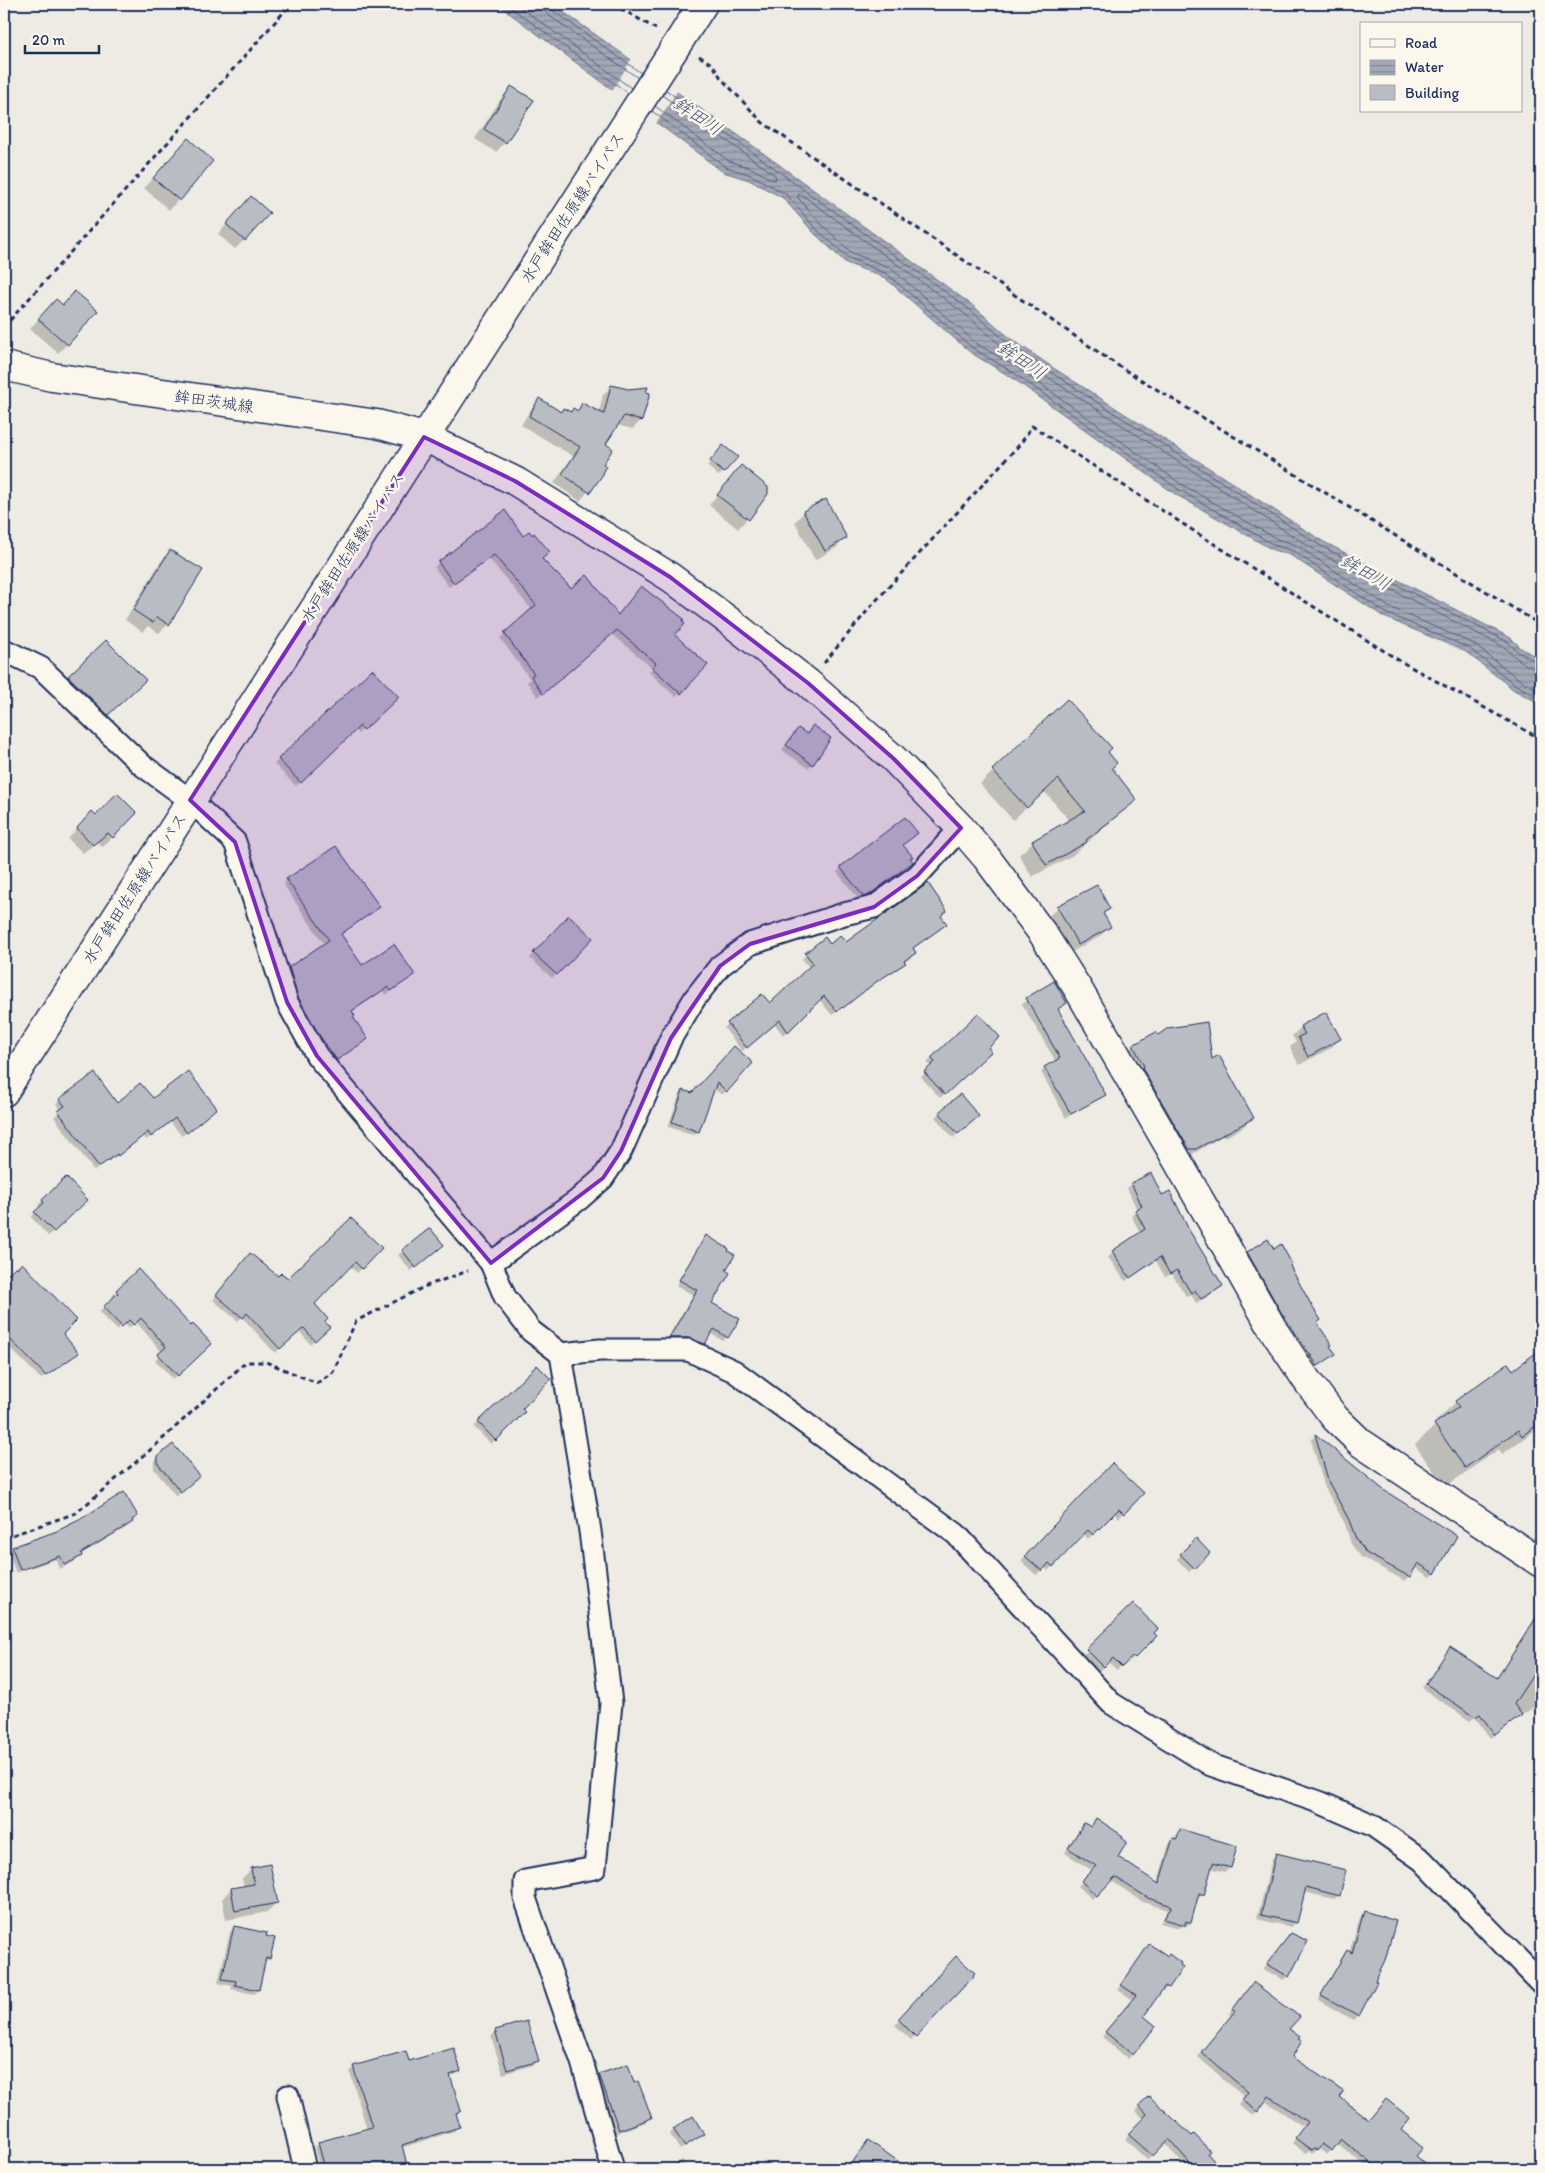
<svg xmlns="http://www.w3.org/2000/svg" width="1545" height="2173" font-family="Itim,'Klee One',sans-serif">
<defs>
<pattern id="water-rules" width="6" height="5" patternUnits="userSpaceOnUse" patternTransform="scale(1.25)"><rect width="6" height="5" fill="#a3a8b4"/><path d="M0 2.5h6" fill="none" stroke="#848996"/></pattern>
</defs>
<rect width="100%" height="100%" fill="#eeebe4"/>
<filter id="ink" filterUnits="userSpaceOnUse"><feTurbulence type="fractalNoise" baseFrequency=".02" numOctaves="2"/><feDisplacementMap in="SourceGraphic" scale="10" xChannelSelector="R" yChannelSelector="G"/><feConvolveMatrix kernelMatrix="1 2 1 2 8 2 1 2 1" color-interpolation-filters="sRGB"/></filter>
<g filter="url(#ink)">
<path fill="url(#water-rules)" stroke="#6d7892" d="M497,4H552L745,140L972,305L1010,338L1055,369L1324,542L1511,638L1521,648L1541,660V704L1514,690L1466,652L1384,617L1290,555L1273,550L1175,494L1011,377L971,353L885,278L846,263L814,233L783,198L749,180L723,172Z"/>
<path fill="#eeebe4" d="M632,58L678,90L656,124L612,91Z"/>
<g fill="#0003">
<path d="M511,88L505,142L496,152L475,139L502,97Z"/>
<path d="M188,140L212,162L169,210L144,188Z"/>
<path d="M242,207L244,240L235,249L218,234Z"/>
<path d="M46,310L67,344L58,353L30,329Z"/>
<path d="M612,386L641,420L633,429L617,425L604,444L600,473L602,474L580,501L554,483L573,456L521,425L531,409L540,400L560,413L576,411L583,404L599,413L603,395Z"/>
<path d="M719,451L723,472L719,476L707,466Z"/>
<path d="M741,467L767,494L738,529L709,505Z"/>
<path d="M804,512L846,538L836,548L815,560L795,522Z"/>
<path d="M523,538L570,589L618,616L673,635L706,665L676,697L649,672L652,668L612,634L538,697L527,682L530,679L500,638L532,610L489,559L449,587L434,567L439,563Z"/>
<path d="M170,552L168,624L159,633L148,626L143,632L125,620L161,561Z"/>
<path d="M106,642L129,694L93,729L54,692Z"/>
<path d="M372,671L397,697L358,734L355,730L296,786L274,764Z"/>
<path d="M1067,701L1106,752L1111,768L1136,800L1073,855L1032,877L1019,855L1033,842L1070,821L1044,791L1013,820L980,784Z"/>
<path d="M813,726L812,764L808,768L782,750L794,734L806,735Z"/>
<path d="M135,813L103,847L97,842L83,853L68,839L83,822Z"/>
<path d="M4,825L10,833L4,840Z"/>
<path d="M902,845L911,862L903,871L863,899L859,900L837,872L841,868Z"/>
<path d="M287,880L374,911L340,935L362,967L413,975L386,995L383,990L351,1012L362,1043L332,1064L315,1039L285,972L324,944L283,884Z"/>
<path d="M1058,907L1108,908L1102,915L1109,927L1099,937L1068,954L1048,917Z"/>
<path d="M940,916L945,924L912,949L914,953L900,967L870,986L832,1015L819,999L783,1035L775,1024L742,1051L724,1028L728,1024L770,1005L810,968L802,959L806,954L830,945L846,944Z"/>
<path d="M569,917L562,968L552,978L530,958Z"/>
<path d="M1054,983L1066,1003L1057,1010L1104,1094L1066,1118L1041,1072L1056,1062L1022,1004Z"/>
<path d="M978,1015L987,1048L990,1051L940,1098L921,1077L931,1067L927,1063Z"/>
<path d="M1301,1027L1339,1039L1331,1048L1299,1065L1290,1047L1296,1042L1292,1036Z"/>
<path d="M1156,1034L1157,1037L1212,1060L1252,1118L1243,1127L1226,1137L1224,1135L1186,1158L1124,1055L1133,1046Z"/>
<path d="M730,1052L726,1091L722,1095L713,1088L698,1131L694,1135L668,1127L679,1096L683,1091L692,1094Z"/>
<path d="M959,1096L973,1120L953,1138L935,1117Z"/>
<path d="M60,1100L117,1105L153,1100L211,1112L182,1136L170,1122L146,1140L143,1136L113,1159L112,1158L94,1171L54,1117L61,1110L56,1104Z"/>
<path d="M66,1179L86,1200L48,1236L31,1217L40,1208L38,1205Z"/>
<path d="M1132,1184L1162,1197L1188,1230L1221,1286L1217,1291L1196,1303L1191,1294L1186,1296L1172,1274L1165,1277L1156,1261L1125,1281L1108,1257L1140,1233L1131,1215L1137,1210L1127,1188Z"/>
<path d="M430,1229L443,1245L411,1271L398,1255Z"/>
<path d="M706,1237L710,1303L727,1337L723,1341L710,1333L699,1348L666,1341L693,1295L676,1285Z"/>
<path d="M381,1248L357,1273L350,1266L313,1304L323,1322L324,1331L310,1344L299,1331L275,1353L242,1317L238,1321L213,1300L246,1259L278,1278L288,1279Z"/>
<path d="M1274,1250L1289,1266L1316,1323L1334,1354L1308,1374L1239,1262L1248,1253Z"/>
<path d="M16,1268L61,1334L72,1357L41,1379L4,1342V1280Z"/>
<path d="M138,1271L191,1328L210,1344L173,1379L155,1360L162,1352L136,1322L129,1328L124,1324L117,1330L99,1312L114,1298L112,1296Z"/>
<path d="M1539,1353L1541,1355V1431L1537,1434L1534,1431L1502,1454L1499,1449L1445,1487L1415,1445L1438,1423L1436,1421L1456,1402L1512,1372Z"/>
<path d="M537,1366L520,1409L523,1412L491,1444L474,1427Z"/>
<path d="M1315,1436L1384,1492L1434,1573L1430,1577L1414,1567L1405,1581L1361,1557L1351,1544L1345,1524L1325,1488L1311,1440Z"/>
<path d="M158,1457L194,1480L176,1496L154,1469V1462Z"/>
<path d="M1112,1465L1142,1493L1119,1518L1114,1513L1088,1539L1083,1533L1048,1571L1044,1567L1036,1575L1021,1561Z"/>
<path d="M136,1516L127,1527L80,1555L76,1561L60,1569L56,1559L16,1573L8,1552L13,1548L57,1532L80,1521Z"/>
<path d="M1541,1517V1545L1536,1542Z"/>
<path d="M1196,1540L1208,1553L1189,1572L1177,1559Z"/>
<path d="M1133,1605L1156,1636L1130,1661L1128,1659L1117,1670L1108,1662L1099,1671L1083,1655Z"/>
<path d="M1541,1609V1706L1538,1704L1490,1738L1475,1717L1470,1721L1422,1688L1450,1649L1496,1679Z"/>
<path d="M1096,1820L1116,1857L1157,1884L1169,1844L1181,1830L1236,1846L1230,1868L1225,1872L1210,1868L1202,1894L1198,1899L1196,1898L1190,1922L1186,1927L1182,1926L1180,1928L1160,1923L1168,1910L1143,1902L1110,1880L1092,1899L1078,1886L1093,1871L1065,1853L1079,1829L1084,1824L1090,1828Z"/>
<path d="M1276,1854L1339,1895L1334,1899L1303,1892L1295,1923L1291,1927L1257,1919L1272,1859Z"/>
<path d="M252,1869L277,1902L267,1912L226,1920L222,1899L231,1889L244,1887L242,1878Z"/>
<path d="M1364,1913L1374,1981L1376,1982L1358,2015L1353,2020L1318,2000L1343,1956L1347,1952L1349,1953L1360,1917Z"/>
<path d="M234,1927L269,1958L265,1963L258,1990L254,1994L231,1989L232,1986L218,1983L230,1932Z"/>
<path d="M1291,1934L1288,1976L1283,1980L1263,1969Z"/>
<path d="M1149,1945L1168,1987L1163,1991L1161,1990L1143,2017L1132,2054L1128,2059L1102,2037L1133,2000L1118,1990Z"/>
<path d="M952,1962L973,1973L911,2040L895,2025Z"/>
<path d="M1249,1988L1288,2030L1291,2058L1369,2121L1399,2130L1415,2156L1428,2167L1426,2169H1369L1337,2143L1327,2155L1318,2148L1312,2154L1309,2151L1306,2154L1292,2143L1304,2127L1265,2101L1253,2116L1238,2105L1244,2097L1198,2057L1232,2016L1229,2014Z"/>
<path d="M496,2032L537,2061L533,2065L503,2074L491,2036Z"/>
<path d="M409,2063L460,2071L449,2078L460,2111L455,2115L459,2126L454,2131L401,2148L407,2169H320L314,2148L319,2143L367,2130L350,2072L354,2067Z"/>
<path d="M600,2075L633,2084L650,2118L646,2122L614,2134L595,2079Z"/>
<path d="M1149,2097L1206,2153L1221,2169H1187L1164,2142L1147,2160L1125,2139L1144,2119L1136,2111Z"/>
<path d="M674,2130L703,2134L680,2150L670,2134Z"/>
<path d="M683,2160L687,2169H661Z"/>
</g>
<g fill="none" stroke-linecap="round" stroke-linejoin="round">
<g stroke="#515f80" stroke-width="1">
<path d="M506,4L628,93"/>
<path d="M516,4L631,88"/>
<path d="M543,4L544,10L548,15L638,78"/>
<path d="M549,4L552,10L641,73"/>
<path d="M666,90L969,309L1007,342L1052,373L1321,546L1508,642L1518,652L1541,664"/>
<path d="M655,106L729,161L753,169L773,180L776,179L775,175L662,95"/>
<path d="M652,111L726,167L751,175L786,194L817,230L849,258L887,274L974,349L1014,373L1178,489L1274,545L1293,551L1386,613L1469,648L1517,686L1541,698"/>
<path d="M1541,670C1527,669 1514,656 1504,647L1318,552L1049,378L1003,347L965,314L801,194L798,195V198L822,225L852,253L891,268L977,344L1018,368L1181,484L1277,539L1296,545L1389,607L1472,643L1520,680L1541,691"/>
</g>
</g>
<g fill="#b9bcc3" stroke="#1b2f5e">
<path d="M511,86L534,100L506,143L484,129Z"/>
<path d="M188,138L213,161L180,201L153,178Z"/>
<path d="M251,196L270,213L245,241L226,224Z"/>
<path d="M75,291L98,311L68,345L38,319L56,299L63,305Z"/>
<path d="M611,385L628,389L648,387L646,392L650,393L642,421L624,416L606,444L613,449L603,464L606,466L602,473L603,474L590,493L562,474L580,447L529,416L539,398L561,412L563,408L571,412L573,408L578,411L582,403L604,414Z"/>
<path d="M723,445L738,457L724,473L710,461Z"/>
<path d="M741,465L768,487V494L749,520L717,495Z"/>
<path d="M826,499L847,538L825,551L803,511Z"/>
<path d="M505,510L523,536L529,531L533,535L534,533L550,552L542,559L571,588L587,575L618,615L641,586L684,619L682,621L685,624L675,635L708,665L681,694L652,667L656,663L617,630L543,694L531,676L534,674L504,633L536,605L494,555L454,583L438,562Z"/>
<path d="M170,550L203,570L169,625L157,617L153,623L133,610Z"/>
<path d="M106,640L146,680L108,715L68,676Z"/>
<path d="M372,669L399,697L364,730L360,726L301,783L278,759Z"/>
<path d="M1067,699L1112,748L1108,752L1117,763L1112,768L1137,800L1086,840L1087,842L1046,865L1032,841L1085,811L1058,779L1027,808L992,770Z"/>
<path d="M813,725L831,738L813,765L786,745L798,728L807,734Z"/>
<path d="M117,793L137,813L113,838L108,833L93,845L77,828L92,811L96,815Z"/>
<path d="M905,817L918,833L903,845L913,857L910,858L913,862L869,895L864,897L840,867Z"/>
<path d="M336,846L380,907L341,934L362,965L394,944L415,975L391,991L388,987L352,1011L355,1016L353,1017L368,1039L337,1060L319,1035L298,997L289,967L329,940L286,879Z"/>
<path d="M928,883L947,911L941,916L947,924L913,948L916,953L904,961L906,963L876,982L843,1008L842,1007L837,1012L824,996L788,1032L780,1020L747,1048L727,1023L762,994L770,1003L813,963L805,953L825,937L830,944L840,935L846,942Z"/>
<path d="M1097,885L1110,909L1103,913L1111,927L1078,945L1057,906Z"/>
<path d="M569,915L593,938L557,975L533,953Z"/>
<path d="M1054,981L1067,1003L1058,1009L1106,1095L1071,1114L1044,1067L1060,1058L1026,998Z"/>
<path d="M1326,1012L1341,1039L1308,1057L1298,1037L1305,1034L1300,1026Z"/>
<path d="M978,1013L1000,1037L988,1048L992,1051L945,1095L924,1072L935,1062L931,1058Z"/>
<path d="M1207,1022L1212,1059L1219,1055L1254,1118L1196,1149H1189L1142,1068L1144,1066L1133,1045L1156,1032L1158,1035L1168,1028Z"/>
<path d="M734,1046L753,1063L727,1092L717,1082L699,1132L672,1122L683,1090L692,1093Z"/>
<path d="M188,1071L217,1108L187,1133L175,1118L151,1137L148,1132L118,1156L117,1154L99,1167L58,1111L65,1106L59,1099L95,1073L117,1103L140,1083L153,1098Z"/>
<path d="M960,1094L979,1116L958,1134L939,1112Z"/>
<path d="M1151,1173L1162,1195L1170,1191L1189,1230L1223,1286L1201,1299L1195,1290L1191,1293L1177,1270L1170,1274L1160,1257L1130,1278L1112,1251L1145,1229L1135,1210L1142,1206L1131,1183Z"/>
<path d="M66,1177L88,1200L54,1232L34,1212L44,1203L42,1200Z"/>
<path d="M351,1218L382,1248L362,1269L355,1262L315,1304L328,1319L325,1322L330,1327L315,1341L304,1328L280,1349L247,1313L243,1318L216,1295L250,1253L278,1276L281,1273L288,1278Z"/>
<path d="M430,1228L444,1245L416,1268L402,1250Z"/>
<path d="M706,1235L729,1249L728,1251L735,1255L726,1270L730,1273L712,1303L740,1319L728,1338L714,1329L705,1344L688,1338H669L697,1290L679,1280Z"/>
<path d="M1268,1239L1274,1249L1281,1244L1292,1264L1290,1266L1313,1308L1321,1320L1317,1323L1332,1345L1330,1346L1336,1354L1318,1366L1281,1312L1247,1252Z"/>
<path d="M22,1263L77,1320L63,1334L79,1353L46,1376L4,1333V1278L16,1266L17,1268Z"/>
<path d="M138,1269L191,1326L193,1324L212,1344L178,1376L158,1354L166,1347L141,1318L134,1325L129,1320L122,1327L103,1307L118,1293L116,1290Z"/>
<path d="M1541,1349V1422L1522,1436L1518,1430L1465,1468L1434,1424L1459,1407L1455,1401L1508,1363L1513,1370Z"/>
<path d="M537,1365L551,1379L522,1409L525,1412L496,1441L478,1422Z"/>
<path d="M1315,1434L1385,1491L1457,1536L1435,1574L1418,1563L1410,1577L1366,1553L1356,1539L1349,1520L1329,1483Z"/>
<path d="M173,1444L200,1476L181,1492L158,1464V1456Z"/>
<path d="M1112,1463L1144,1493L1124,1514L1119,1509L1093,1535L1088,1530L1053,1567L1049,1563L1042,1571L1025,1556Z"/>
<path d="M124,1492L138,1516L132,1520L133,1522L81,1553L82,1556L65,1565L60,1556L20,1570L12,1547L57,1531L79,1520Z"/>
<path d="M1196,1538L1210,1553L1195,1569L1180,1554Z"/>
<path d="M1133,1603L1158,1629L1154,1633L1157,1636L1135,1658L1133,1656L1122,1667L1113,1658L1104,1667L1086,1649Z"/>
<path d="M1541,1610V1662L1514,1704L1522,1715L1495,1735L1480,1714L1475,1717L1426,1684L1450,1647L1497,1678Z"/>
<path d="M1096,1818L1123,1836L1122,1838L1127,1842L1118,1857L1159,1884L1173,1838L1177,1839L1180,1829L1237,1846L1231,1868L1213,1863L1204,1895L1199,1893L1191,1923L1186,1921L1185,1925L1164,1919L1172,1906L1148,1898L1115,1877L1097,1896L1081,1881L1096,1866L1068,1848L1084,1823L1091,1827Z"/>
<path d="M1276,1853L1346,1870L1340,1896L1306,1887L1297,1923L1261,1915Z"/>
<path d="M270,1864L278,1903L235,1911L231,1888L254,1884L251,1868Z"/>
<path d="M1364,1911L1396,1921L1385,1960L1375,1981L1377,1982L1359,2016L1321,1995L1347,1950L1352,1953Z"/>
<path d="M234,1926L267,1933L266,1936L275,1938L270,1959L266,1958L259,1990L235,1985L236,1981L222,1979Z"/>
<path d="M1291,1933L1308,1941L1289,1977L1267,1964Z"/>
<path d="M1149,1944L1168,1956L1169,1954L1181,1963L1180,1965L1183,1967L1169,1988L1165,1986L1144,2016L1156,2026L1133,2055L1105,2032L1136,1995L1121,1985Z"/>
<path d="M956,1956L975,1973L973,1975L974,1976L916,2037L898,2019Z"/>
<path d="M1253,1982L1300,2017L1289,2029L1300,2037L1298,2039L1302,2041L1292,2057L1344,2092L1340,2097L1369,2120L1386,2099L1410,2118L1401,2130L1423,2148L1416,2156L1432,2169H1379L1341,2139L1332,2151L1322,2144L1317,2151L1314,2148L1311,2150L1295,2138L1307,2122L1269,2096L1258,2112L1242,2100L1248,2092L1201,2052L1235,2011L1233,2009Z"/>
<path d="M527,2021L539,2061L507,2070L495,2030Z"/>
<path d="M454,2048L461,2071L450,2075L461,2111L456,2113L460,2127L402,2145L408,2169H325L318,2142L372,2127L353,2066L406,2051L409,2061Z"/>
<path d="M628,2064L634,2083L638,2081L652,2118L619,2130L599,2074Z"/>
<path d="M1149,2096L1192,2136L1194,2134L1210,2151L1207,2153L1221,2169H1195L1169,2139L1153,2156L1128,2134L1147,2114L1139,2105Z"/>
<path d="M693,2116L704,2134L685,2146L673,2129Z"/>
<path d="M868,2140L909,2169H848Z"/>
</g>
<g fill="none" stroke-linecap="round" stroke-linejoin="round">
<defs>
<g id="street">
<path d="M4,650L41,668L142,765L190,800L235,842L287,1002L317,1056L491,1263L505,1297L531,1331L561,1354L600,1350H688L734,1371L956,1534L1111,1703L1211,1765L1319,1802L1372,1825L1422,1860L1541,1983"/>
<path d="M491,1263L578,1200L603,1178L621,1151L671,1038L695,998L720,966L750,944L844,914L874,907L917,876L961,828"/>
<path d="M561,1354L590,1531L611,1703L595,1868L525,1881V1898L582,2062L613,2169"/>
<path d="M288,2096L305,2169"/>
</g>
<path id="secondary" d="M4,366L52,377L377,424L424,437L515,481L670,577L733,624L808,683L894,759L961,828L986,857L1043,934L1078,989L1169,1146L1274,1331L1308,1382L1335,1418L1361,1443L1541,1563"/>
<path id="primary" d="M4,1092L703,4"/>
</defs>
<use href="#street" stroke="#1b2f5e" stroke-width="25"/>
<use href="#secondary" stroke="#1b2f5e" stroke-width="31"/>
<use href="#primary" stroke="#1b2f5e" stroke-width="31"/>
<g stroke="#1b2f5e" stroke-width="3" stroke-dasharray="5 4" stroke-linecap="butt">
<path d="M613,4L656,29"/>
<path d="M699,56L713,65L721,78L762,122L1117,365L1541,625"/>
<path d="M4,327L291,4"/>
<path d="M824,663L873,604L1021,443L1032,426L1203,537L1400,661L1541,739"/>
<path d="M4,1538L76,1513L156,1445L246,1362H266L317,1383L333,1372L356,1321L426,1286L468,1271"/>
</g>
<use href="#street" stroke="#fbf7ec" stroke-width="21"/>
<use href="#secondary" stroke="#fbf7ec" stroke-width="28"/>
<use href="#primary" stroke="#fbf7ec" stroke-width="28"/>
</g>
</g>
<path fill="#7b2cbf" fill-opacity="0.2" stroke="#7b2cbf" stroke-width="4" stroke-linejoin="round" d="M424,437L515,481L670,577L808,683L894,759L961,828L917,876L874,907L750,944L720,966L671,1038L621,1151L603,1178L491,1263L317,1056L287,1002L235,842L190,800Z"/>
<g text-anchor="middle" stroke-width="5" stroke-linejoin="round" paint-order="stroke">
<g font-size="16" fill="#1b2f5e" stroke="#fbf7ec">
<text transform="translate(572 207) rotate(-57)" y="6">水戸鉾田佐原線バイパス</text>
<text transform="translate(214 401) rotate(8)" y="6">鉾田茨城線</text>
<text transform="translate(352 547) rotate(-57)" y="6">水戸鉾田佐原線バイパス</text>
<text transform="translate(134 888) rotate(-57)" y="6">水戸鉾田佐原線バイパス</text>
</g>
<g font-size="18" font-style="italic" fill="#445378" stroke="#fbf7ec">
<text transform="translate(698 116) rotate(34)" y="6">鉾田川</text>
<text transform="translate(1022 360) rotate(34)" y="6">鉾田川</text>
<text transform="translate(1366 572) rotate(30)" y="6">鉾田川</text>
</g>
</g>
<rect width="1545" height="2173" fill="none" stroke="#fbf7ec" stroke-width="20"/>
<rect x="10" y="10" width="1525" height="2153" fill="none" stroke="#1b2f5e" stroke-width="2" filter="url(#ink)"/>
<rect x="1360" y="22" width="162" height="90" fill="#fbf7ec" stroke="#a1a7b3"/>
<rect x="1370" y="39" width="25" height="8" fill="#fbf7ec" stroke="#a1a7b3"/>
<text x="1405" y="48" font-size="15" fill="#1b2f5e">Road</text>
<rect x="1370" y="60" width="25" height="15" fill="url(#water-rules)" stroke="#a1a7b3"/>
<text x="1405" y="72" font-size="15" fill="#1b2f5e">Water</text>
<rect x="1370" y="85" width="25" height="15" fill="#b9bcc3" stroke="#a1a7b3"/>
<text x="1405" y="98" font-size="15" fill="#1b2f5e">Building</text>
<path d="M25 45v8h74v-8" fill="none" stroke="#1b2f5e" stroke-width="2.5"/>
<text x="32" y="45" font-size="15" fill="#1b2f5e" stroke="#fbf7ec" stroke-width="4" paint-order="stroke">20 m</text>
</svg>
